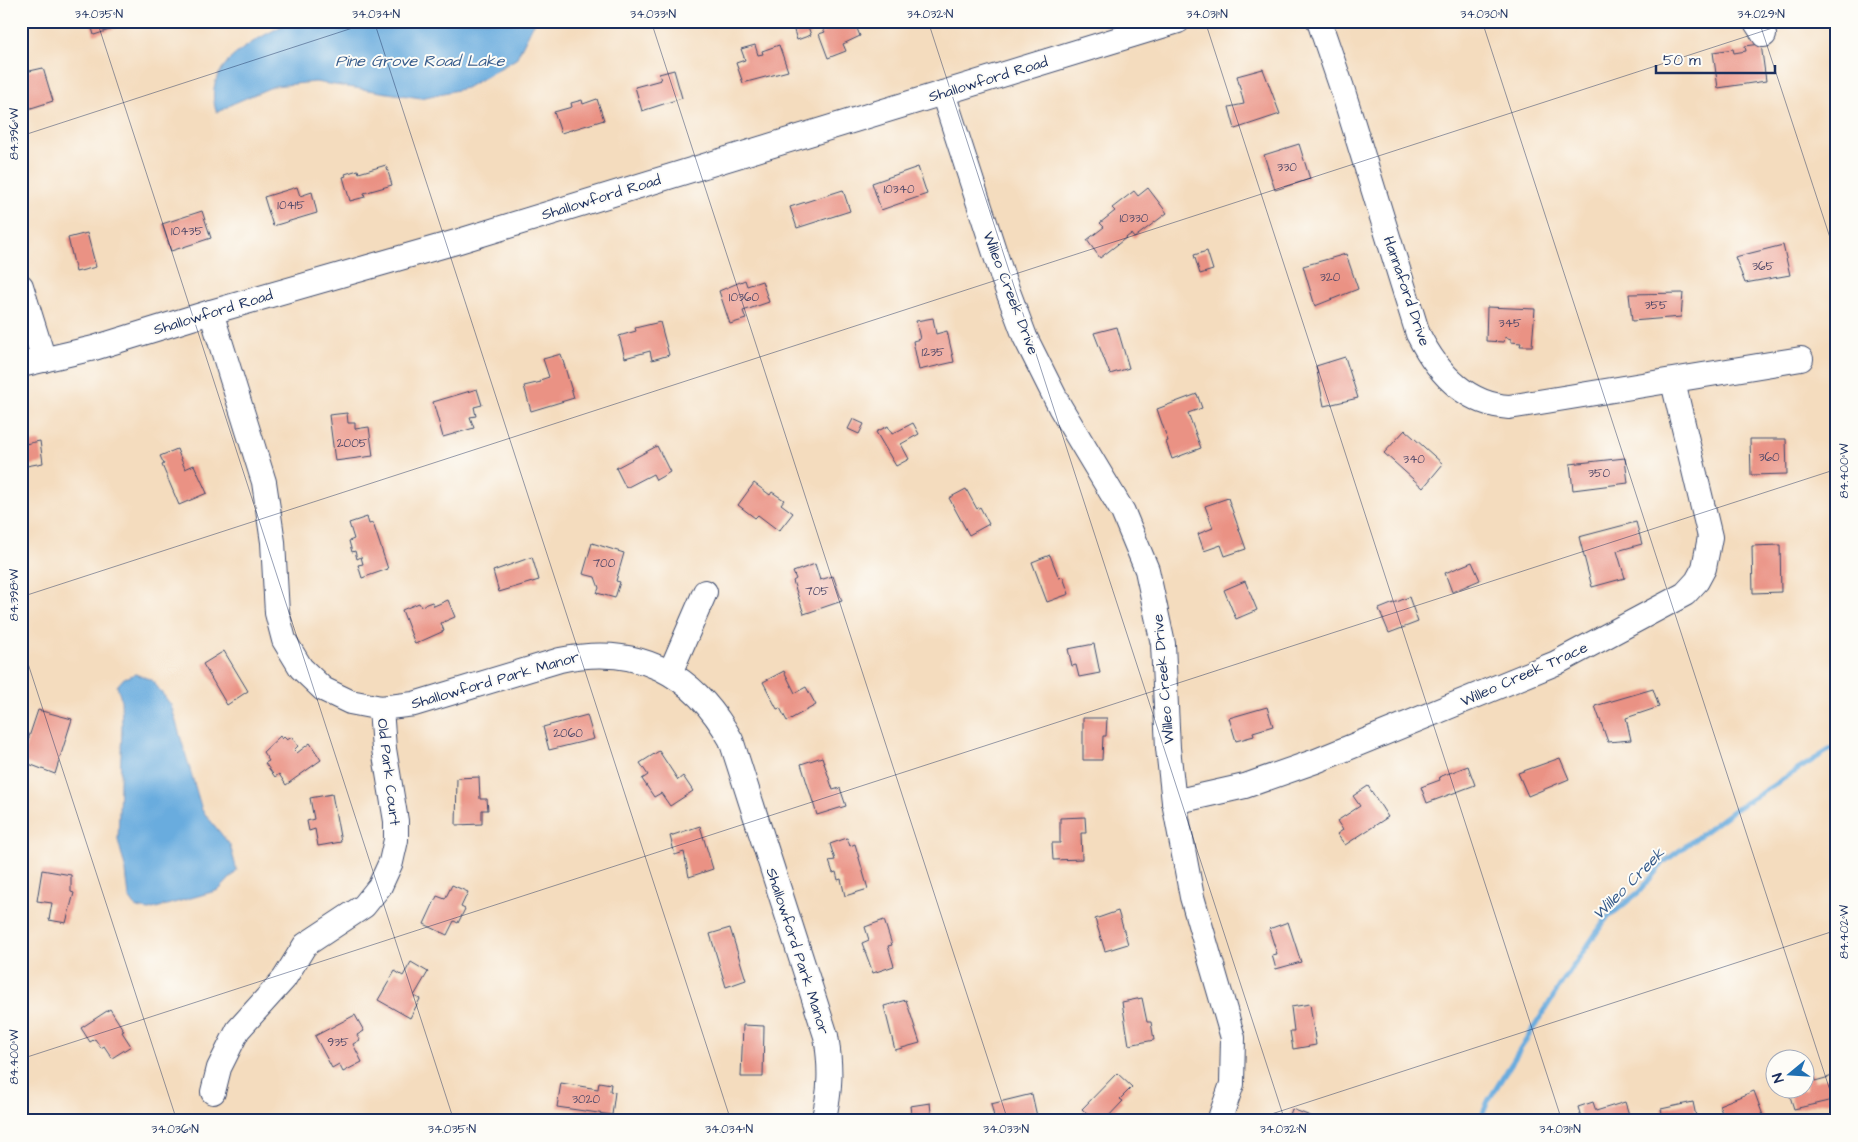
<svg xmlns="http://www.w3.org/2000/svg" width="1858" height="1142" font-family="'Architects Daughter',sans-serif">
<rect width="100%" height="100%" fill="#fdfcf7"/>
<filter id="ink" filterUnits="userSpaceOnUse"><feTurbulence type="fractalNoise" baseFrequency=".02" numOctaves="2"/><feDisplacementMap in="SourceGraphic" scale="10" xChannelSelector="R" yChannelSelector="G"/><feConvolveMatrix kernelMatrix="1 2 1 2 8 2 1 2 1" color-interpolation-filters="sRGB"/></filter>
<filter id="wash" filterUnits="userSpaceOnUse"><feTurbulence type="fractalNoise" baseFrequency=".0096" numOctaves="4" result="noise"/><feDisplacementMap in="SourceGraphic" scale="20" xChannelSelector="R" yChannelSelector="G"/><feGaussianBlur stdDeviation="1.12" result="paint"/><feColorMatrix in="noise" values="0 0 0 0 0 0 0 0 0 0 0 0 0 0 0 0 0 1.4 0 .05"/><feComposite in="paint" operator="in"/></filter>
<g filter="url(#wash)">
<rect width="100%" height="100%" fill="#f4dcbe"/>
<g fill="#69acde" stroke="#426e9e">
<path d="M291,21H535L516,59L466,88L421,98L315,82L274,86L232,104L219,112L216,111C201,62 257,40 291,21Z"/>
<path d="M136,674L152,680L171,705L202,810L230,845L237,871L219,890L149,910L137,908L129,897L126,871L118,840L122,726L121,699L117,686L124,678Z"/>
</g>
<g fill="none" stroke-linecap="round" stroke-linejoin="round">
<path stroke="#69acde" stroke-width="5" d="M1480,1121L1488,1101L1563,981L1606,919L1639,892L1664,862L1734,810L1837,745"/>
</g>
<g id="blocks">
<g fill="#ea9284">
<path d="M90,21H124L125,25L94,35Z"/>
<path d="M791,21H806L811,35L797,40Z"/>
<path d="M843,21H854L860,36L843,44L846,51L828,58L819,34L825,32L823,29Z"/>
<path d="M1761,44L1766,81L1718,88L1713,52L1733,49L1734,53L1746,51L1745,46Z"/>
<path d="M755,45L758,55L763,54L762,51L779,45L788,71L743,83L736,63L745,60L741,49Z"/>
<path d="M43,68L53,101L22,111L21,73Z"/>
<path d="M1263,69L1280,114L1235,129L1229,107L1244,104L1237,76Z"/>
<path d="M674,70L682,98L642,111L635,87L661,80L659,74Z"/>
<path d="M597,99L604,120L561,133L554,112L572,107L571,103L582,100L583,104Z"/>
<path d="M1299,144L1310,179L1275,190L1264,155Z"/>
<path d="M386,165L392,185L364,193L365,197L350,201L343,177L346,176L345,174L358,170L359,173Z"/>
<path d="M918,167L927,194L881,210L872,183Z"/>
<path d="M297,187L300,196L312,192L317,213L273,226L264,197Z"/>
<path d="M1148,188L1167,213L1134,238L1131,234L1100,258L1087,240L1104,227L1100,223L1115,211L1112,208L1134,191L1138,196Z"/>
<path d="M843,190L850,211L797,228L790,207Z"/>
<path d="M202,211L211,238L171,251L162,224Z"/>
<path d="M87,233L96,267L76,272L68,238Z"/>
<path d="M1783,245L1790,275L1745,283L1735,257Z"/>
<path d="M1207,251L1213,270L1200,274L1194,255Z"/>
<path d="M1346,254L1358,289L1315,306L1303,266Z"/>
<path d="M745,280L747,286L762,281L769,302L743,311L746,319L730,324L719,291Z"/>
<path d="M1683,293L1681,317L1632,321L1629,294Z"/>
<path d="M1487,307L1535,309L1532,346H1520L1521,343L1511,342V339L1505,337L1504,342L1486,341Z"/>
<path d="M933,318L936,334L947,331L954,362L919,370L913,341L920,339L916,321Z"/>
<path d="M660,322L669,355L652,360L650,351L625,358L619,336L636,331L635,328Z"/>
<path d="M1117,327L1129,368L1110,374L1094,333Z"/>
<path d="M561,354L574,398L531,411L524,386L541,382L540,380L549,377L543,359Z"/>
<path d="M1345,357L1358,398L1324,406L1316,366Z"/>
<path d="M477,389L482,405L474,407L476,416L470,417L474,428L443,437L433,402Z"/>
<path d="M1197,394L1202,408L1188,413L1201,448L1172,459L1166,442L1168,441L1157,409Z"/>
<path d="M347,413L348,423H355V429L369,427L373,456L335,461L329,415Z"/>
<path d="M853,419L864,424L859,434L848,429Z"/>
<path d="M913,423L919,434L901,444L909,459L896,466L876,432L888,426L892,434Z"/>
<path d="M1405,430L1443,464L1423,488L1384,453Z"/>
<path d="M23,432L25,444L40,441L43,463L21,467Z"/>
<path d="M1750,439H1786L1787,474L1751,475Z"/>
<path d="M657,446L670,472L656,480L653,474L626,488L616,468Z"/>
<path d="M177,449L185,469L194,465L207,493L179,505L162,465L164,464L160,456Z"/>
<path d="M1625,458L1628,483L1573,490L1570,464Z"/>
<path d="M754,483L770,495L772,492L784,500L781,504L793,513L779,531L758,515L755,518L738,505Z"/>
<path d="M966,489L977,509L980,507L989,524L969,535L949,498Z"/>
<path d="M1228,498L1246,549L1225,556L1221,545L1204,551L1198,534L1213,528L1205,506Z"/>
<path d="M367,517L369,524L373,523L388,569L362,578L358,565L363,564L361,557L357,559L355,551L352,552L349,541L354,539L349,523Z"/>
<path d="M1636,522L1642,544L1617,551L1625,578L1592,587L1579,537Z"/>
<path d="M592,543L624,553L616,581L620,582L615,598L597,593L599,588L595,577L583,574Z"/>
<path d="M1780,545L1781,592L1753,593L1752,546Z"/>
<path d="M1050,555L1059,578L1063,577L1069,594L1047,602L1032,562Z"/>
<path d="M532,557L539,580L499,592L493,571Z"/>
<path d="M1472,562L1480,580L1452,592L1445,573Z"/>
<path d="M815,564L820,580L833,576L842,601L804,614L793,581L796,579L793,572Z"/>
<path d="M1245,581L1257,610L1236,619L1224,590Z"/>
<path d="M1409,597L1418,622L1389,633L1379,609Z"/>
<path d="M448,600L455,617L441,623L444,631L415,644L402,610L419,603L421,606L432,602L434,606Z"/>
<path d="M1094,644L1100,673L1079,677L1076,665L1072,666L1068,649Z"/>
<path d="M224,651L248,691L227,705L203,664Z"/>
<path d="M784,671L795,693L806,687L816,705L787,721L780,708L777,709L763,682Z"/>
<path d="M1653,689L1659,707L1626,718L1631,740L1608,742L1595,706Z"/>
<path d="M1267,707L1273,726L1253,732L1254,736L1236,741L1229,718Z"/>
<path d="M38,710L72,719L55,774L21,761Z"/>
<path d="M587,715L594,739L549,750L543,727Z"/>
<path d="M1083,718H1107L1106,736H1103L1102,760H1083Z"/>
<path d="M280,736L282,739L284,737L287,740L292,737L298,746L294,750L297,753L310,743L321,760L286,785L279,774L275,777L265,763L269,761L263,752Z"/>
<path d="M659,751L678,780L683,776L693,791L670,806L661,793L654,797L642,779L648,775L640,763Z"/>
<path d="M822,757L833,790L840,788L846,806L817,815L801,764Z"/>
<path d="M1560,758L1569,779L1528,796L1518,773Z"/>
<path d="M1468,766L1475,785L1427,803L1421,787L1440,780L1439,777Z"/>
<path d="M479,777L480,799H487L488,810H482V824L456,825L457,778Z"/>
<path d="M1368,786L1388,817L1345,845L1337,834L1343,830L1337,821L1360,806L1353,796Z"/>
<path d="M332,794L341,842L318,846L315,829L309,831L307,821L314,819L310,798Z"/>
<path d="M1085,817L1086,833H1081L1082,859L1053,860L1052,843H1060V818Z"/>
<path d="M700,826L713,869L689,877L684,852L675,855L670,836Z"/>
<path d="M847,838L850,846L855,844L868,889L845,896L841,879L838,880L836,872L833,873L829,861L835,860L830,844Z"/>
<path d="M42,870L71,875V892L74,893L66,923L49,920L52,903L37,901Z"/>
<path d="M452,885L468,892L461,907L465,909L458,923L454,921L447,935L424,924L437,896L445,899Z"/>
<path d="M1118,911L1128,944L1105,951L1095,919Z"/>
<path d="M884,920L892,945L888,946L894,966L873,973L862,943L869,940L865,927Z"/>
<path d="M1288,922L1301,962L1276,969L1272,955L1277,954L1269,929Z"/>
<path d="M730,928L746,980L726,987L710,934Z"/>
<path d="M411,962L428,972L414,996L420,999L410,1018L378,1000L395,971L403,976Z"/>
<path d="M1142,998L1147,1022H1151L1154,1040L1129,1045L1122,1002Z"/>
<path d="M906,1000L920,1043L895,1050L884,1006Z"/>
<path d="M1310,1004L1316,1045L1293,1049L1290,1031H1294L1291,1007Z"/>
<path d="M110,1009L124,1031L122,1032L131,1046L112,1058L104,1046L101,1048L95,1039L90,1042L81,1028Z"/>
<path d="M355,1015L364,1031L357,1035L360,1040L353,1044L362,1062L343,1072L339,1064L332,1068L315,1036Z"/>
<path d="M743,1025L764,1026L763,1077H741Z"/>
<path d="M1117,1073L1132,1087L1120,1099L1123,1101L1104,1121H1095L1082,1109Z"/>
<path d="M1812,1073L1815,1081L1833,1076L1837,1099L1794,1109L1788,1090H1806V1075Z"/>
<path d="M599,1082L611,1084L610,1091L615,1092L612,1115L557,1107L561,1083L598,1089Z"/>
<path d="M1754,1091L1764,1118L1759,1121H1725L1719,1105Z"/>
<path d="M1032,1094L1038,1121H995L991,1104Z"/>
<path d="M1593,1102L1596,1111L1625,1102L1631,1121H1582L1578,1107Z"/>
<path d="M1693,1102L1697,1121H1664L1661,1109Z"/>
<path d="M930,1103L932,1121H912L910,1106Z"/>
<path d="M1292,1109L1313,1117L1312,1121H1288Z"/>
</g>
</g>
</g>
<g filter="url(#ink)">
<use href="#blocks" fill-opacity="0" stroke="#3c496c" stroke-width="1"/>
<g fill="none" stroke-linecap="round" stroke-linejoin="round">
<defs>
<g id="minor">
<path d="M1319,21L1342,88L1418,334C1437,372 1465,404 1509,407L1801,359"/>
<path d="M1755,21L1764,35"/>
<path d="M943,93L1004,281L1025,337L1060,407L1123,512L1147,570L1163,644L1168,748L1174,802L1192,897L1233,1038L1232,1084L1219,1121"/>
<path d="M21,286L44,360"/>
<path d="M211,312L264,482L273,542L277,613L284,640L301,668L323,689L350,702L381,708L414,704L560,660C637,644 693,672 731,740L826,1036C831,1066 831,1091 823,1121"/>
<path d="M21,365L94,348L211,312L456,242L1178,21"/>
<path d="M670,673L705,592"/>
<path d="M1174,802L1245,786L1316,761L1556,663L1685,594L1697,581L1704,568L1710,537L1673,382"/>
<path d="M213,1092L219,1068L238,1030L284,979L305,945L364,906L380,886L391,862L396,840V821L384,749L381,708"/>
</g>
</defs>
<use href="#minor" stroke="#3c496c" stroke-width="26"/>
<use href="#minor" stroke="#fff" stroke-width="24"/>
</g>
</g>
<path fill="none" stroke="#1b2f5e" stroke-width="1" stroke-opacity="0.45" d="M97,21L454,1121M374,21L731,1121M651,21L1008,1121M928,21L1285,1121M1205,21L1562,1121M1482,21L1837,1112M1759,21L1837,259M21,136L374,21M21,597L1794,21M21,642L177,1121M21,1059L1837,469M1250,1121L1837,930"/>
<g text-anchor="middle" stroke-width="4" stroke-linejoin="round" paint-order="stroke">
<g font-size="12" fill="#4f4868">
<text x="1287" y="171">330</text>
<text x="899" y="193">10340</text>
<text x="291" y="209">10415</text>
<text x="1134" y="222">10330</text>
<text x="187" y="235">10435</text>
<text x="1763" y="270">365</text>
<text x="1330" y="281">320</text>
<text x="744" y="301">10360</text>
<text x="1656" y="309">355</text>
<text x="1510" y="327">345</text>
<text x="933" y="356">1235</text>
<text x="352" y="447">2005</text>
<text x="1769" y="461">360</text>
<text x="1414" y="463">340</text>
<text x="1599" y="477">350</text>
<text x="604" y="567">700</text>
<text x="817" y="595">705</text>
<text x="568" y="737">2060</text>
<text x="338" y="1046">935</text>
<text x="586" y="1103">3020</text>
</g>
<g font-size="15" fill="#1b2f5e" stroke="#fdfcf7">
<text transform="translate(988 79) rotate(-17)" y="5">Shallowford Road</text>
<text transform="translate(601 197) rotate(-17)" y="5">Shallowford Road</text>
<text transform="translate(1407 291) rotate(71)" y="5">Hannaford Drive</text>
<text transform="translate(1011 293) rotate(69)" y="5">Willeo Creek Drive</text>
<text transform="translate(213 312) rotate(-17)" y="5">Shallowford Road</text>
<text transform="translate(1524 674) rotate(-24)" y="5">Willeo Creek Trace</text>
<text transform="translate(1163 679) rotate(-95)" y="5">Willeo Creek Drive</text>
<text transform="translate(495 680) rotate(-16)" y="5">Shallowford Park Manor</text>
<text transform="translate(389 772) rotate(83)" y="5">Old Park Court</text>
<text transform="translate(798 951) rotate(72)" y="5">Shallowford Park Manor</text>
</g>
<g font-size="16" font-style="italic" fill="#365b8b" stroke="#fdfcf7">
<text x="420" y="66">Pine Grove Road Lake</text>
<text transform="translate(1628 883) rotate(-45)" y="6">Willeo Creek</text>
</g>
</g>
<rect width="1858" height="1142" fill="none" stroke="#fdfcf7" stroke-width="55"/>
<g transform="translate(1790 1074) rotate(252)"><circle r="24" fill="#fdfcf7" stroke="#a3aaba"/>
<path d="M0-4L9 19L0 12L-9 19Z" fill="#1f6fb2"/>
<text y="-8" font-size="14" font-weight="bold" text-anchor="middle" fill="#1b2f5e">N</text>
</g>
<path d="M1656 65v8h119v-8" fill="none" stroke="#1b2f5e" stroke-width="2.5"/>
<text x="1663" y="65" font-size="15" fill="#1b2f5e" stroke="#fdfcf7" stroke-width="4" paint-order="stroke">50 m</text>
<rect x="28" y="28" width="1802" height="1086" fill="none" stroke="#1b2f5e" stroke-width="2"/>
<g font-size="12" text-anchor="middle" fill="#1b2f5e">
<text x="99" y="18">34.035°N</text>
<text x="376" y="18">34.034°N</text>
<text x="653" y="18">34.033°N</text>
<text x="930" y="18">34.032°N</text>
<text x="1207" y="18">34.031°N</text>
<text x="1484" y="18">34.030°N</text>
<text x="1761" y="18">34.029°N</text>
<text transform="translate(14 134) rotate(-90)" y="4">84.396°W</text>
<text transform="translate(1844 471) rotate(-90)" y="4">84.400°W</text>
<text transform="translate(14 595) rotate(-90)" y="4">84.398°W</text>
<text transform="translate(1844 932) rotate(-90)" y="4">84.402°W</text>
<text transform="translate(14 1057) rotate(-90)" y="4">84.400°W</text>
<text x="175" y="1133">34.036°N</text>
<text x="452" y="1133">34.035°N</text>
<text x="729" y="1133">34.034°N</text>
<text x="1006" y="1133">34.033°N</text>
<text x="1283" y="1133">34.032°N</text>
<text x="1560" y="1133">34.031°N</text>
</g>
</svg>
